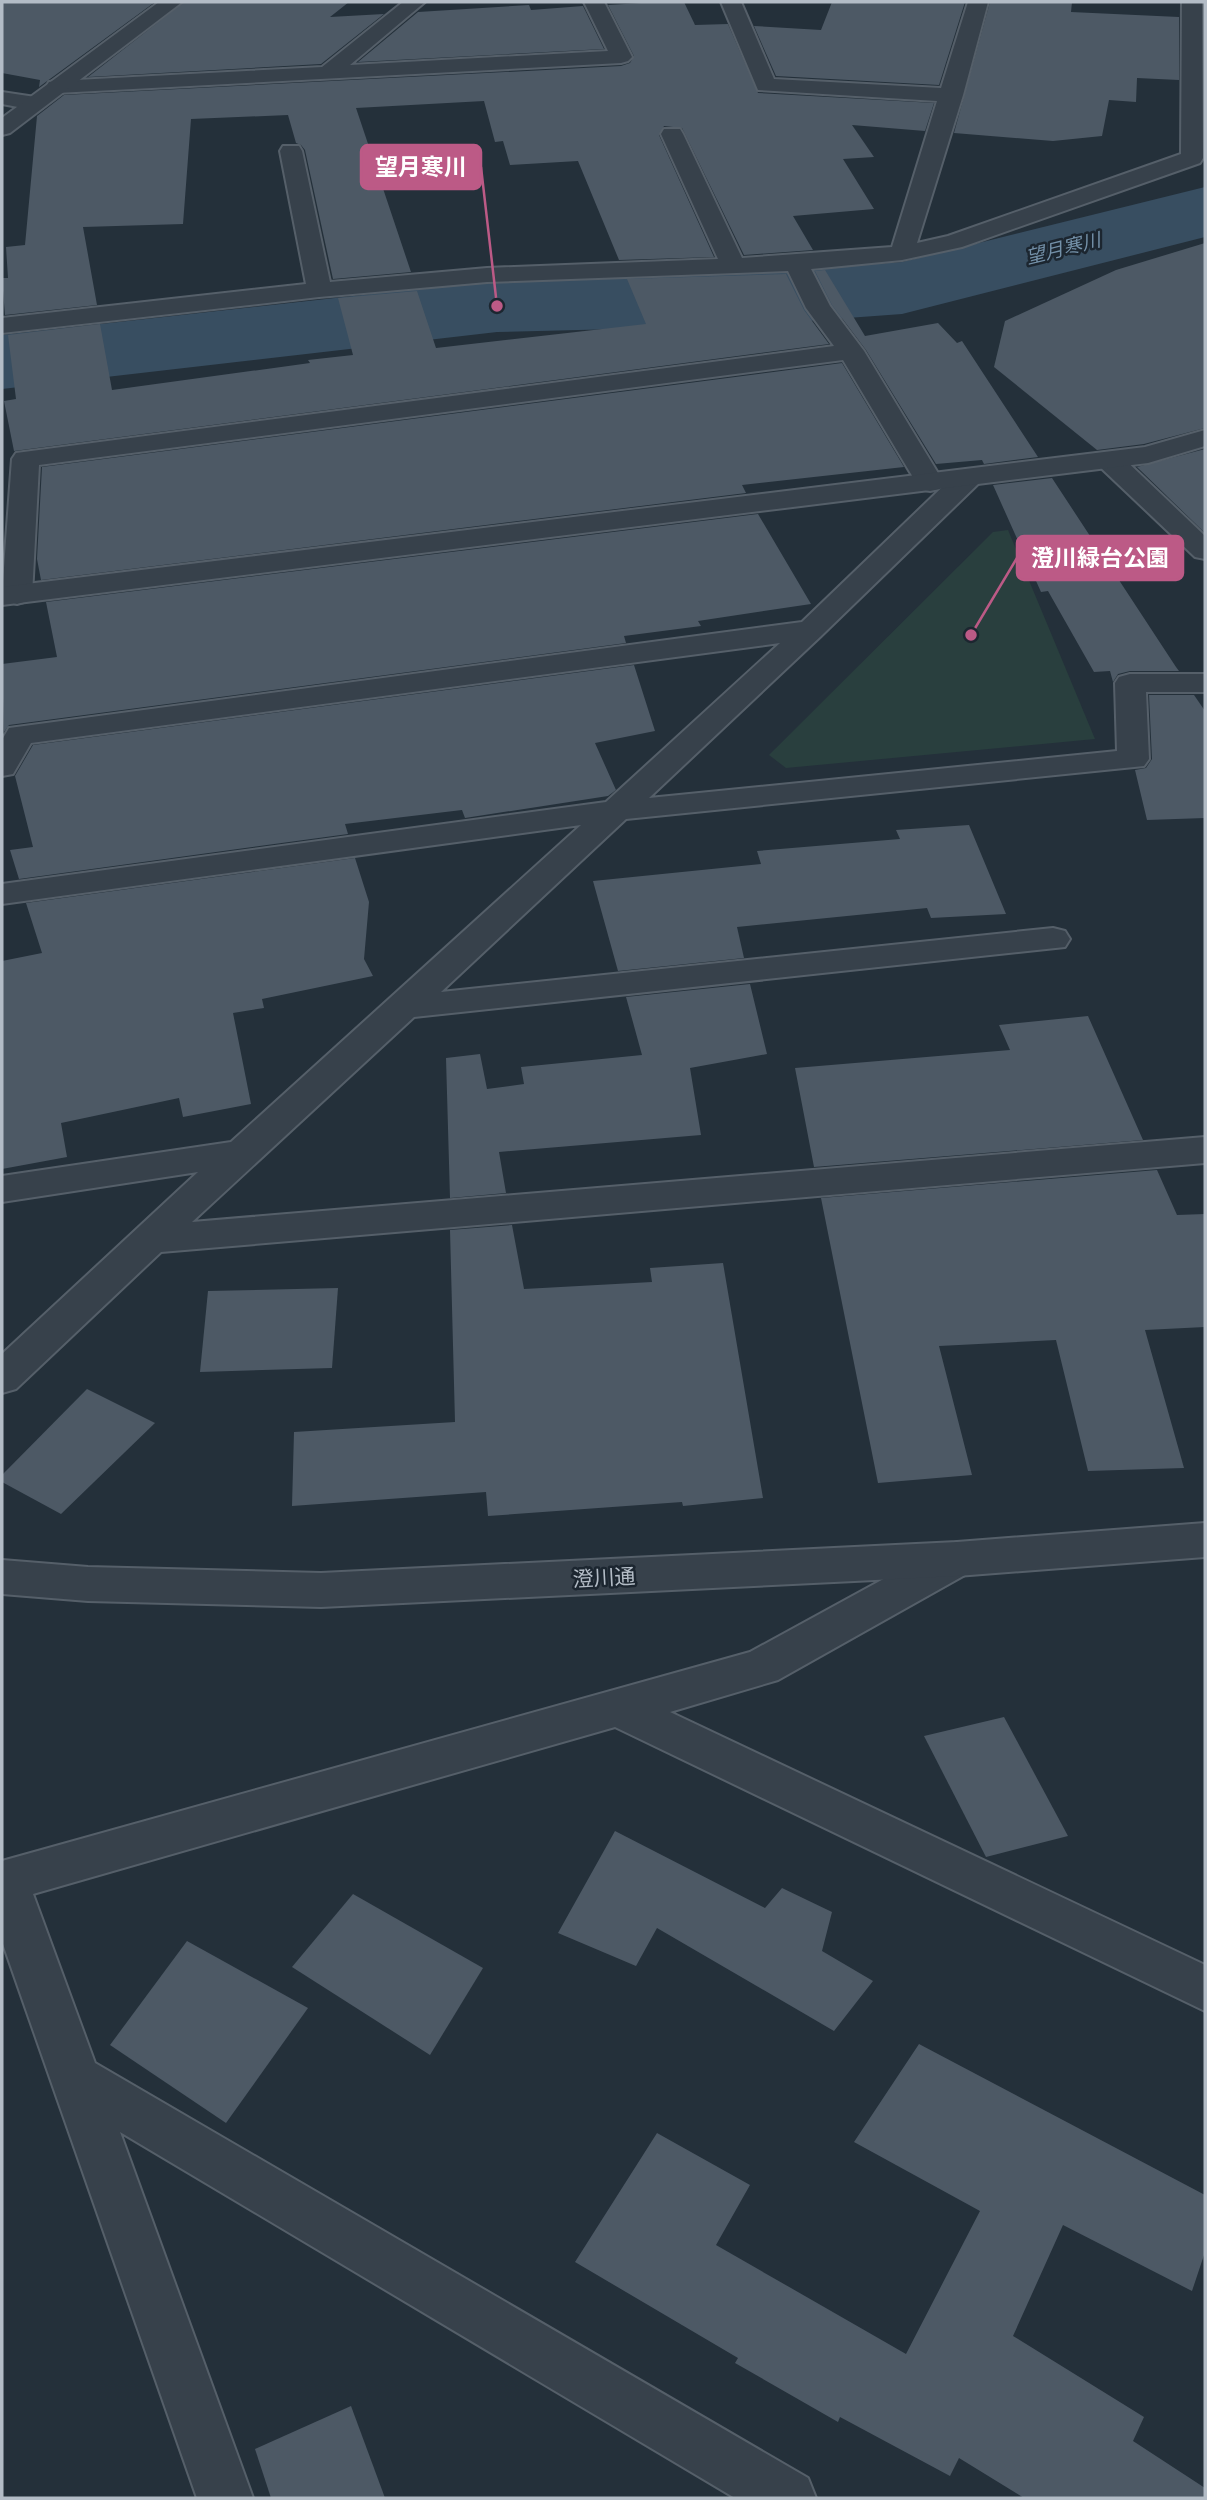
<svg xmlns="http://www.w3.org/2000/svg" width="1207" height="2500" font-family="Signika,'Noto Sans JP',sans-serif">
<rect width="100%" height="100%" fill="#24303a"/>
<path fill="#293f3e" d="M1008,530L1095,739L786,768L769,755L993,532Z"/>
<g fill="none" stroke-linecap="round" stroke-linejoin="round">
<path fill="#384e61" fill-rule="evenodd" d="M1205,187V237L902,314L740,326L497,332L2,389V335L497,280L740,274L902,262Z"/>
</g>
<g fill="#4d5965">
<path d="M2,2H155L39,87L40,80L2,73Z"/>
<path d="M184,2H349L330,17L384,14L321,64L88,77Z"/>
<path d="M658,2H684L695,25L728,24L758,93L934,103L925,131L852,125L874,157L843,159L874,209L793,216L813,250L744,255L682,128L664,126L659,135L714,257L619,260L578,161L510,165L503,141L495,142L484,101L356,108L411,272L333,279L305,150L301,145L296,143L288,115L191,119L183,224L83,227L97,305L5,315L2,278H8L6,247L25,245L37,116L64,95L621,66L630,63L634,56L608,5Z"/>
<path d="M832,2H965L939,85L776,76L754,26L821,30Z"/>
<path d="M990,2H1072L1071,12L1179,17V80L1137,78L1136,102L1109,100L1102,136L1053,141L954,133Z"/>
<path d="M529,5L531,10L583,6L604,49L358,62L418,12Z"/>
<path d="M1205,243V428L1144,444L1097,450L994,367L1005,321L1116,270Z"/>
<path d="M825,270L865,336L938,323L957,343L962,341L1038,457L984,464L982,460L936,464L866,350L832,305L815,271Z"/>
<path d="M786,274L804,310L829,344L14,451L4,401L16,399L8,335L100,324L112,390L310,363L308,360L353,355L338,298L417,291L436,348L646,324L627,279Z"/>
<path d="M842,363L904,467L742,485L746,493L41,580L37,559L42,467Z"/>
<path d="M1205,449V533L1137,467Z"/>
<path d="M1052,478L1176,667L1179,671H1130L1118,674L1113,682L1110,671L1094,672L1048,591L1041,592L993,485Z"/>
<path d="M758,514L811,604L698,621L701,626L624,636L626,643L9,725L4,732L2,664L57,657L46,602Z"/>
<path d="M634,665L655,731L595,743L616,790L608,796L465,818L462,810L345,824L348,834L19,879L10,850L33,847L15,776L33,745Z"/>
<path d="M1149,695H1194L1205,711V818L1147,820L1135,770L1146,768L1152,759Z"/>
<path d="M969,825L1006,914L931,918L927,908L737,927L744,958L618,971L593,881L761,864L757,851L900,839L896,830Z"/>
<path d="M355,858L369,902L364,959L373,976L262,999L264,1008L233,1013L251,1104L183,1117L179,1098L61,1123L67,1157L2,1169V961L42,953L26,903Z"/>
<path d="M750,984L767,1054L690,1068L701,1135L499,1152L506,1193L450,1198L446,1058L480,1054L487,1089L524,1084L521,1067L642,1055L626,997Z"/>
<path d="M1088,1016L1143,1140L814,1167L795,1068L1010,1050L999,1025Z"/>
<path d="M1157,1170L1177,1215L1205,1214V1327L1145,1330L1184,1468L1088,1471L1056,1340L939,1346L972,1475L878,1483L821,1198Z"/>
<path d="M512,1225L524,1289L652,1282L650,1268L723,1263L763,1498L683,1506L682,1502L488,1516L486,1492L292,1506L294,1432L455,1422L450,1230Z"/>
<path d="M338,1288L332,1368L200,1372L208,1291Z"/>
<path d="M87,1389L155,1423L61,1514L2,1482V1475Z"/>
<path d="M1004,1717L1068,1836L986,1857L924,1736Z"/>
<path d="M615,1831L765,1908L782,1888L832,1912L822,1951L873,1981L834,2031L657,1928L636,1966L558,1933Z"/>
<path d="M353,1894L483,1968L430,2055L292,1967Z"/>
<path d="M187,1941L308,2008L226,2123L110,2045Z"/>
<path d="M919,2044L1205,2195V2252L1192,2291L1063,2225L1013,2336L1144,2417L1133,2441L1205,2488V2498H1024L959,2458L950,2476L840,2417L838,2422L735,2363L738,2358L575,2262L657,2133L750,2185L716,2245L906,2354L980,2211L854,2142Z"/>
<path d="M351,2406L385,2498H271L255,2449Z"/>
</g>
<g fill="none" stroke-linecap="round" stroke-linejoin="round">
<defs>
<g id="minor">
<path d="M403,2H425L350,65L608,51L584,2H604L632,57L628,61L621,63L57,93L49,92L46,87L49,82L57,81L322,67Z"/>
<path d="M721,2H741L774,79L941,88L968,2H988L963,95L917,243L948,236L1181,154L1182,2H1202L1203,158L1200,163L962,247L902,260L811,269L830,306L864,351L944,483L940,489L930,491L920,489L843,360L39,465L32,595L27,601L17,604L7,601L2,595L12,459L16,453L834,346L806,308L788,271L487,282L319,297L2,333V318L306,284L280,151L283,146H299L302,151L330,282L487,268L718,259L661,134L664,129H680L683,134L742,258L892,247L937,101L758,90Z"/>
<path d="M2,92L42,98L45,103L42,108L34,110L2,104Z"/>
<path d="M1109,452L1119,454L1205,536V559L1195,557L1099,466L1095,460L1099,454Z"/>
<path d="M968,470L978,472L982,478L978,484L821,636L649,798L1117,751L1115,683L1119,677L1130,674H1205V692H1146L1149,759L1144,766L626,819L441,992L1053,928L1065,931L1070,939L1065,947L414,1017L192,1222L1205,1137V1163L161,1252L16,1389L2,1393V1354L198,1172L2,1202V1176L231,1142L581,825L2,904V884L606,802L780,643L31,743L13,774L2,776V740L9,728L802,622L958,472Z"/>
<path d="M957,1542L972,1547L978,1559L972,1571L778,1680L670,1712L1205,1965V2011L615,1727L33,1894L95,2063L808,2478L816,2498H735L120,2132L253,2498H197L2,1941V1861L750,1652L942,1547Z"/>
</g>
<g id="tertiary">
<path d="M159,2H182L10,133L2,135V118Z"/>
<path d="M1205,430V446L1148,463L2,605V587L1145,447Z"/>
<path d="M1205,1523V1557L957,1576L321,1607L88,1601L2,1594V1560L88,1567L321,1573L957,1542Z"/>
</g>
</defs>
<use href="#minor" stroke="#555f69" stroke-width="4"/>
<use href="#tertiary" stroke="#555f69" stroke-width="4"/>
<use href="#minor" fill="#37414b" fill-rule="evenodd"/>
<use href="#tertiary" fill="#37414b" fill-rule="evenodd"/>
</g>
<g text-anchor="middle" stroke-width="5" stroke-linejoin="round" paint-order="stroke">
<g font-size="19" font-style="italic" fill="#7491a9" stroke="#1c2630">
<text transform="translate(1063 248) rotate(-14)" y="7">望月寒川</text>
</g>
<g font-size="21" fill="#b3bcc6" stroke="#1c2630">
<text transform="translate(604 1578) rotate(-3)" y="7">澄川通</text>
</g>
</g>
<path fill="none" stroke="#bc5a86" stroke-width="2.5" d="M497 306L481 167M971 635L1017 558"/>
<g fill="#bc5a86" stroke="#1c2630" stroke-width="2.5">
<circle cx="497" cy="306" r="7"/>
<circle cx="971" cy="635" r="7"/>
</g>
<g fill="#bc5a86" stroke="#bc5a86" stroke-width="2.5">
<rect x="361" y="145" width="120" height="44" rx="7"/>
<rect x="1017" y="536" width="166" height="44" rx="7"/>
</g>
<g font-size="23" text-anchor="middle" font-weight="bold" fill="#fff">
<text x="421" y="175">望月寒川</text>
<text x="1100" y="566">澄川緑台公園</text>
</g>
<rect width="1207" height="2500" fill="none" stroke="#b3bcc6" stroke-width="7"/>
</svg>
